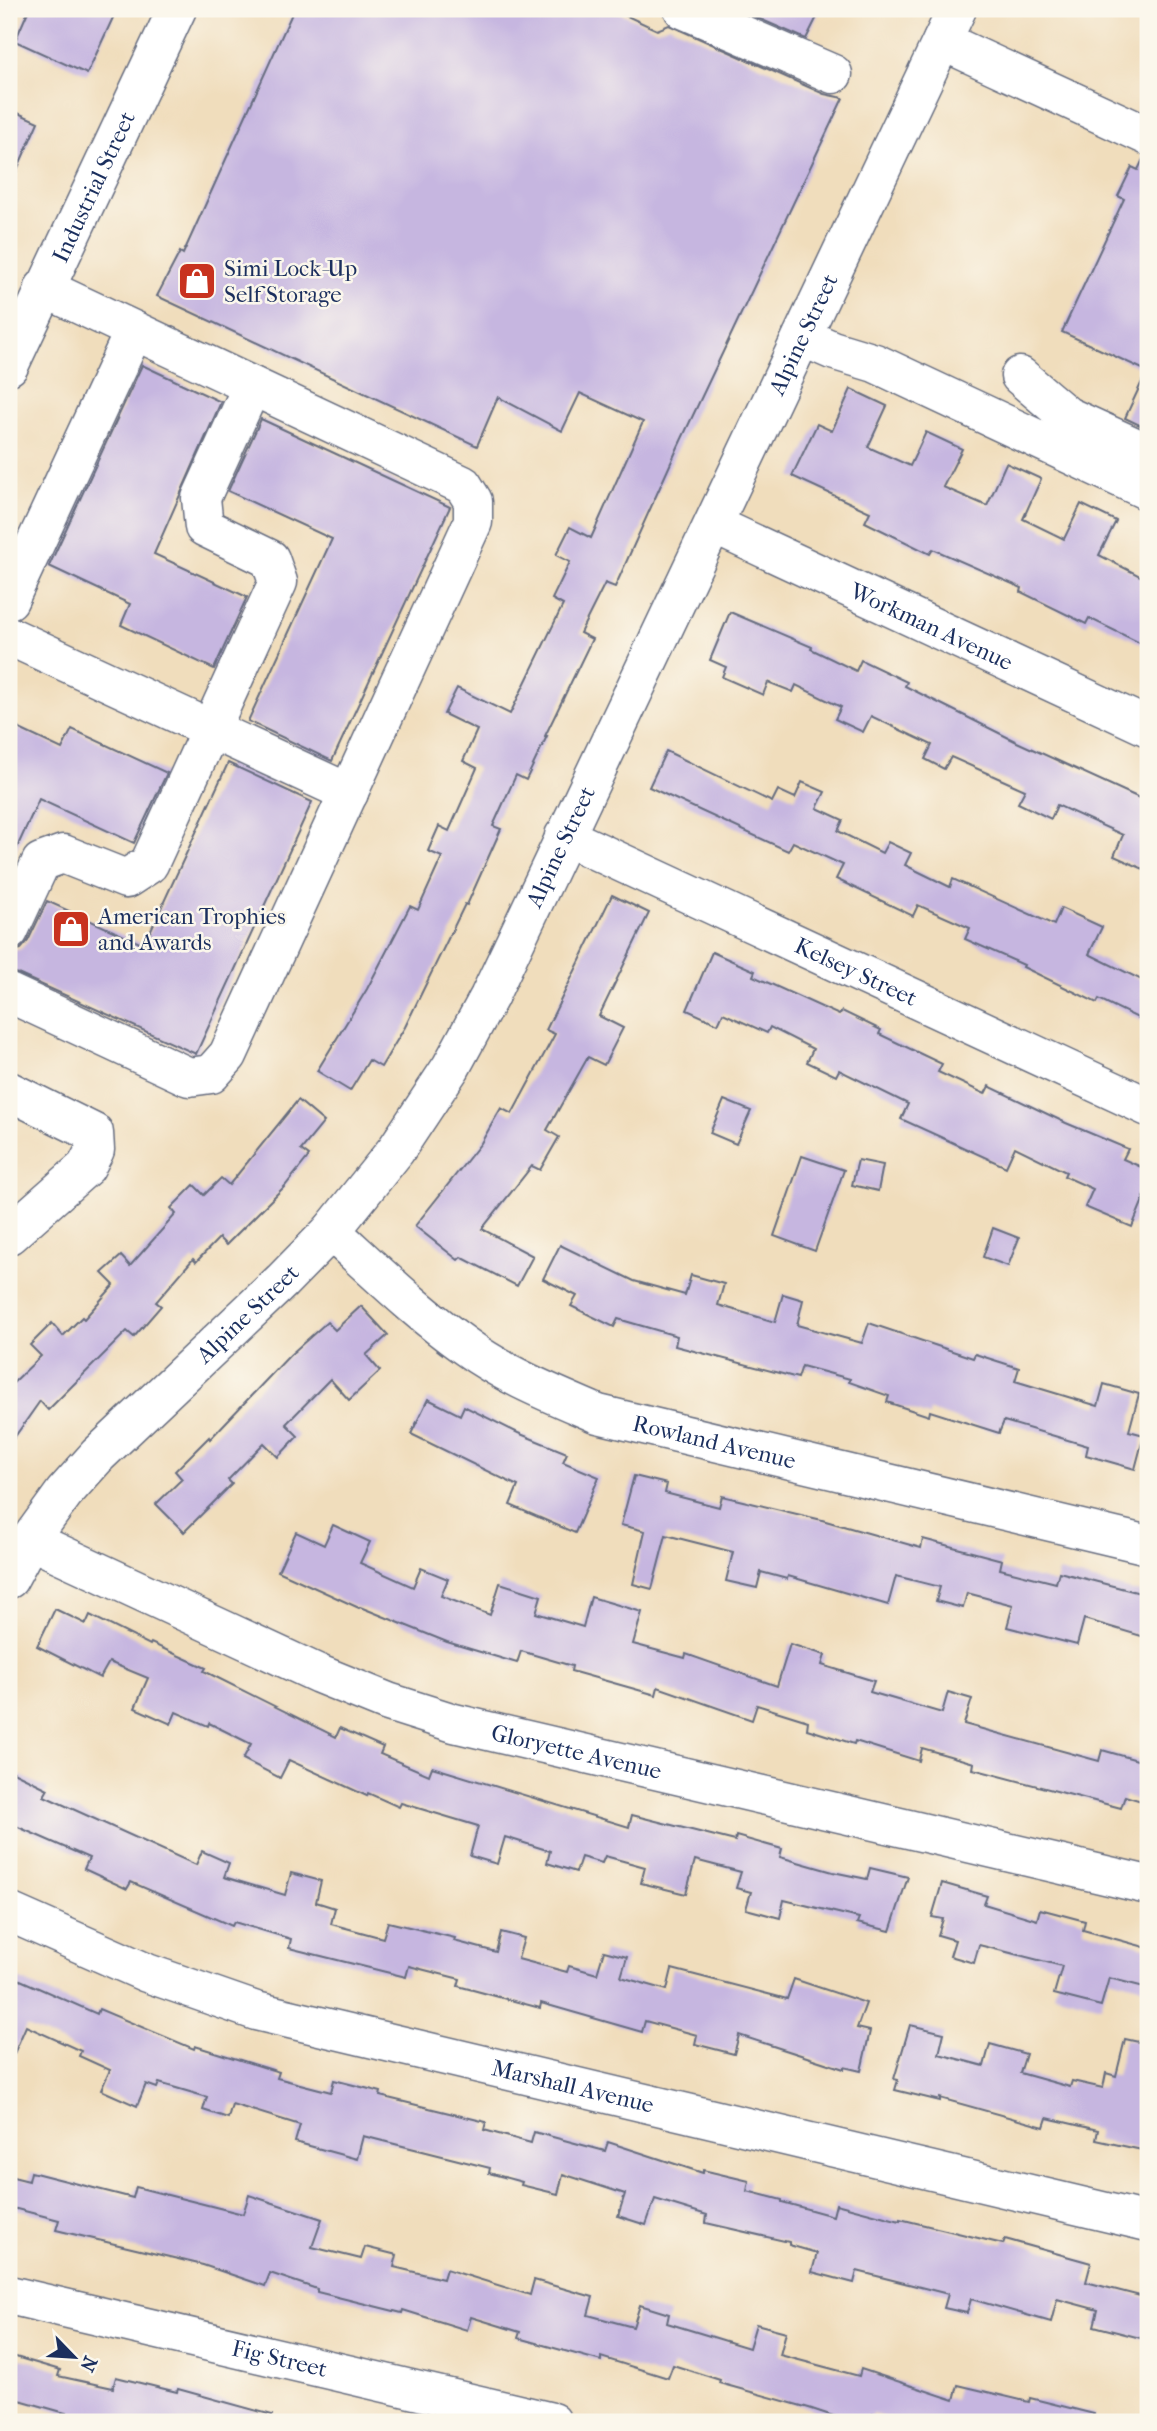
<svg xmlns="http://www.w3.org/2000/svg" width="1157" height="2431" font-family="'IM FELL French Canon',serif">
<rect width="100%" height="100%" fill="#fbf7ec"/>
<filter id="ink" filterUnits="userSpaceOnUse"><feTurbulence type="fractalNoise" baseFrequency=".0143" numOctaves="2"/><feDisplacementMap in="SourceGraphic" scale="14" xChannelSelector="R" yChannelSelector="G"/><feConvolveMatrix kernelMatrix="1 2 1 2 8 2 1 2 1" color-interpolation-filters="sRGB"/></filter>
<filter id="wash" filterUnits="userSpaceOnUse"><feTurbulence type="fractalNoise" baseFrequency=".00686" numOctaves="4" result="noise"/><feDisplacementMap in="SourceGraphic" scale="28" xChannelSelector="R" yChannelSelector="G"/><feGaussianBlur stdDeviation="1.57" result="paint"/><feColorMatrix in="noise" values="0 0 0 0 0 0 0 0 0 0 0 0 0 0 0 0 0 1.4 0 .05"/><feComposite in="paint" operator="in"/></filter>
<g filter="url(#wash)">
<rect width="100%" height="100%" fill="#f0ddbc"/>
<g id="blocks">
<g fill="#c6b6e0">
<path d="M29,9H117L87,74L15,41Z"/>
<path d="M294,9H612L657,30L669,25L824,94L843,98L678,447L615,587L605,583L580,633L592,639L545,736H547L526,780L516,775L493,826L501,829L467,905L465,904L405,1027L381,1067L369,1060L350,1091L317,1071L367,989L410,906L418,910L442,857L428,851L439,826L449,831L477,768L463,761L477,730L444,714L457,688L510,714L563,605L552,599L570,562L556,555L570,527L591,538L643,422L580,393L562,431L498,397L477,446L157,296L180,252L183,254Z"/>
<path d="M737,9H821L806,39Z"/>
<path d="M9,109L38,122L9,188Z"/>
<path d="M1144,157L1148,158V429L1125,418L1147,371L1062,332L1124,199L1118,196L1132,167L1138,170Z"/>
<path d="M142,365L221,402L154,554L247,597L214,669L121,625L130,604L49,566Z"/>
<path d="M851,389L887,406L868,447L910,466L926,432L962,449L943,487L987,506L1006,463L1041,479L1023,519L1064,539L1081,504L1116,521L1099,555L1148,580V647L1089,618L1086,624L1021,592L1022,588L933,549L930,554L865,522L870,512L792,476L817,424L832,431Z"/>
<path d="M261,419L450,507L332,761L248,721L332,539L228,491Z"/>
<path d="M730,612L812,647L811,649L856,671L861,660L907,682L905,686L1017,742L1148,802V871L1114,856L1123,835L1057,805L1051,819L1018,803L1025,790L951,757L944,769L925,759L932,745L871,716L863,732L835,719L841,707L796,685L793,692L768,682L763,695L722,677L726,667L710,660Z"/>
<path d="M9,724L62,749L72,729L167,773L134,843L39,799L9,865Z"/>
<path d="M666,751L772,802L778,790L795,798L802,782L825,792L817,808L843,820L838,831L882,853L888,842L911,853L905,865L950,887L953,879L1054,925L1061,908L1102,927L1089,954L1148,983V1023L1099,999L1097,1003L1023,967L1024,965L965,939L970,928L918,905L913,916L836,879L843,865L793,842L788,851L649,787Z"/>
<path d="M228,763L312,802L196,1054L9,970V952L21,949L28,941L47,901L144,945Z"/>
<path d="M612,895L649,913L599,1016L623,1028L604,1065L588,1057L547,1130L559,1137L540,1170L532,1166L482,1229L533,1256L517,1286L461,1257L458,1260L415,1226L481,1143L501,1108L512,1114L555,1034L546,1030Z"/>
<path d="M712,952L755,971L753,976L839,1015L842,1011L881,1030L879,1034L942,1064L938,1072L985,1094L989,1086L1066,1123L1128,1149L1123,1159L1148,1170V1188L1132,1227L1085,1207L1093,1189L1064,1176L1066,1172L1015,1147L1006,1167L901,1119L908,1104L839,1070L836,1076L807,1062L813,1049L770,1027L767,1033L723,1013L718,1024L687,1010Z"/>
<path d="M298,1100L324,1122L301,1150L309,1156L285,1186L226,1245L219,1238L196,1262L193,1259L156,1302L161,1306L134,1337L127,1331L48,1410L40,1401L9,1445V1387L41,1356L30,1345L52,1323L63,1336L82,1317L84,1319L114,1285L102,1273L121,1256L130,1266L176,1214L171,1208L194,1185L204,1195L221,1178L229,1185Z"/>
<path d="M724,1100L751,1111L736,1144L710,1133Z"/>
<path d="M802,1156L844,1170L815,1251L774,1236Z"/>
<path d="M858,1160L883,1165L878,1191L852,1185Z"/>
<path d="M993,1228L1019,1238L1008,1266L983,1257Z"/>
<path d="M560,1245L634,1281L685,1295L691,1275L724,1284L718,1305L775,1322L783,1294L803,1300L797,1325L862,1343L869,1323L973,1358L975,1354L1019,1368L1015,1381L1098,1406L1104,1384L1139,1394L1129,1431L1144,1435L1135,1469L1086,1455L1088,1446L1004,1421L999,1433L930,1411L929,1416L887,1402L889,1396L849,1382L850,1379L802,1366L798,1378L675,1346L677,1336L618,1319L614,1327L571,1306L577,1296L543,1279Z"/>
<path d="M361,1306L388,1335L366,1355L380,1371L349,1400L330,1379L286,1424L298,1436L278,1457L264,1443L228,1480L232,1484L184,1532L156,1504L182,1479L175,1471L209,1437L210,1439L290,1355L327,1322L335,1330Z"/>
<path d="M428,1399L460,1415L464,1406L518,1433L567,1453L563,1462L599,1477L575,1533L510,1505L518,1486L411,1434Z"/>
<path d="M634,1476L667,1484L665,1493L719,1507L722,1496L822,1520L921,1548L923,1539L1002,1560L1000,1569L1056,1583L1059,1572L1148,1595V1638L1084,1619L1077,1645L1007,1627L1013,1605L967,1593L963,1608L936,1601L940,1587L896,1576L888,1605L788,1576L787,1579L761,1572L757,1588L726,1581L733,1552L666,1535L652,1589L633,1584L645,1531L621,1525Z"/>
<path d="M333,1525L370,1542L360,1563L413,1587L421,1568L448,1579L441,1596L490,1615L500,1583L541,1596L536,1613L583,1627L591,1597L642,1612L633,1644L685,1658L686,1654L777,1686L790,1644L825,1655L822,1665L874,1681L870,1692L942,1713L948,1692L972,1699L964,1724L1099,1761L1102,1750L1148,1763V1803L1125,1796L1121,1808L973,1769L974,1763L922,1748L919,1761L855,1741L854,1744L807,1729L808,1721L757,1705L752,1720L658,1687L656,1695L571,1671L572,1666L521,1651L517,1663L447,1642L360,1607L359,1608L278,1571L296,1532L324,1545Z"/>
<path d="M55,1609L86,1624L90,1615L150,1645L151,1643L206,1668L204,1671L336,1737L340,1728L383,1747L380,1754L429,1775L432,1767L629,1827L632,1815L735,1841L736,1836L782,1849L780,1857L833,1872L867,1879L870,1868L908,1877L890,1931L857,1923L859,1918L784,1900L780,1918L746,1909L751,1892L736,1888L741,1872L695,1860L686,1894L641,1883L645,1867L605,1856L602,1863L581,1857L576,1872L547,1863L550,1851L505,1837L497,1864L470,1856L478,1826L401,1803L399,1807L368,1793L367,1796L289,1760L280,1778L243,1759L251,1744L209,1723L208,1726L176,1712L171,1724L135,1708L148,1678L109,1662L100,1678L37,1646Z"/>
<path d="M9,1770L48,1789L44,1796L196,1865L202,1851L229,1863L224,1877L285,1895L291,1873L321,1881L316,1902L335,1908L331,1924L383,1938L388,1922L455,1938L454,1941L496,1952L501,1932L524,1938L518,1959L567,1972L569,1966L597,1974L604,1951L627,1957L621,1977L667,1990L672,1969L787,1999L794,1979L866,2003L857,2028L870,2031L861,2071L844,2067V2069L739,2035L734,2054L695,2044L697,2035L645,2021L642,2032L541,2003L540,2008L458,1986L460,1979L409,1966L406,1977L289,1948L291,1939L234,1922L232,1926L131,1882L127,1889L84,1869L89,1858L9,1823Z"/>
<path d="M942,1883L987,1896L984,1904L1037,1920L1040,1909L1085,1921L1083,1930L1148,1948V1988L1109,1978L1101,2006L1054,1994L1062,1966L979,1945L974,1963L950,1956L955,1940L938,1935L943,1919L932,1917Z"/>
<path d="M9,1975L97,2014L99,2009L194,2049L195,2046L279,2072L277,2078L331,2092L334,2080L381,2092L380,2096L486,2122L484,2130L531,2143L534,2132L605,2151L608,2142L703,2173V2170L749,2181L747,2191L782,2200V2202L833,2216L836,2204L900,2221V2219L1003,2244L1005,2239L1091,2263L1086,2282L1148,2298V2340L1094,2326L1098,2310L1057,2299L1051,2322L971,2299L967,2313L944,2308L948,2294L857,2271L854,2283L812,2272L817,2253L789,2245V2242L706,2223L707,2215L655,2199L646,2225L618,2216L625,2194L563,2174L558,2194L521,2185L522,2182L489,2173L490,2168L363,2136L357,2159L295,2142L300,2125L232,2104L228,2118L203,2110L207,2097L159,2083L157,2088L146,2084L137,2106L101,2090L110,2070L79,2056L81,2051L26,2026L9,2065Z"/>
<path d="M910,2025L944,2033L939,2054L984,2066L990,2044L1026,2054L1020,2073L1070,2087L1072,2081L1103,2088L1106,2073L1116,2076L1125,2039L1148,2044V2120L1142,2150L1096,2140L1098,2130L1047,2118L1044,2127L940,2098V2101L895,2090L898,2080L894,2079Z"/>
<path d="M31,2172L133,2198L136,2187L243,2214L249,2195L322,2219L312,2247L361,2259L365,2247L397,2255L394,2267L443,2279L446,2269L530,2295L534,2280L593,2297L588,2315L633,2327L640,2305L669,2314L667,2323L749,2348L756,2324L786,2332L780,2355L859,2376L861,2369L954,2400L958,2385L1029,2402L1030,2398L1094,2414L1093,2422H898L873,2414L870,2422H851L809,2408L719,2383L720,2380L673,2365L668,2378L601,2357V2361L518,2338L520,2332L471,2317L467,2330L403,2310L402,2313L317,2292V2289L270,2273L265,2286L203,2265L56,2230L59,2220L9,2207V2176L29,2181Z"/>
<path d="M9,2355L60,2370L58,2376L113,2388L116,2377L177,2392L178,2389L272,2415L271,2422H67L69,2414L9,2397Z"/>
</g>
</g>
</g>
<g filter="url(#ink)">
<use href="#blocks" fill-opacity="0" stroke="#666c7f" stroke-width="2"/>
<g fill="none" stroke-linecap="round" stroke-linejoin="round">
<defs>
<g id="minor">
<path d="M683,9L833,74"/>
<path d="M942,41L1148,136"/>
<path d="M802,337L832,350L875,363L1148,491"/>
<path id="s1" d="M9,366L177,9"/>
<path d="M1020,376L1067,416L1148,453"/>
<path id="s2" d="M714,525L1148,727"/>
<path d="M9,600L134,331"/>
<path d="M9,636L349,793"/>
<path id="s3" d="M564,836L1148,1107"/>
<path d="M9,931L41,862L63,854L126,879L149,864L278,582L270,559L204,527L201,498L252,386"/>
<path d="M9,993L189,1077L211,1074L228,1055L473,522V501L463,485L44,288"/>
<path d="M9,1091L94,1133L95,1150L86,1167L9,1235"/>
<path id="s4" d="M331,1231C374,1270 417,1312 465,1346C506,1376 552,1394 598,1414L1148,1545"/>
<path id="s5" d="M30,1540L319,1674L388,1702L454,1723L1148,1885"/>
<path id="s6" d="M9,1579L30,1540L64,1493L98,1455L282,1281L331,1231L396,1150L451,1067L489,997L957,9"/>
<path id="s7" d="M9,1912L147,1973L256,2011L1148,2222"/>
<path id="s8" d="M9,2295L552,2422"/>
</g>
</defs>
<use href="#minor" stroke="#666c7f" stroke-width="41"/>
<use href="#minor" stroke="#fff" stroke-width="38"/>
</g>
</g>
<defs>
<symbol id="shop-square" viewBox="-11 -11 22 22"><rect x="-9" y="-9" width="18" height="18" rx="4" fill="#c8321e" stroke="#fbf7ec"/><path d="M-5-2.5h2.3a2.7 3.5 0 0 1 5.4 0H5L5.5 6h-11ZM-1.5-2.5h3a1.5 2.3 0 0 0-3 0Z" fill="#fff"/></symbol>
</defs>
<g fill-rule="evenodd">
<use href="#shop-square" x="175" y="259" width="44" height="44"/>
<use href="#shop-square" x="49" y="907" width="44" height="44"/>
</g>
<g text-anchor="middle" stroke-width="5" stroke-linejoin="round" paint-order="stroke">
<g font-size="23" fill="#1b2f5e" stroke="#fbf7ec">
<text dy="8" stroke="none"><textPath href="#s1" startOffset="198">Industrial Street</textPath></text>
<text dy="8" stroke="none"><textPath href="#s6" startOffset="1493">Alpine Street</textPath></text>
<text dy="8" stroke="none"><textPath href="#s2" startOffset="240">Workman Avenue</textPath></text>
<text dy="8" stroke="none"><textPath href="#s6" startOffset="926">Alpine Street</textPath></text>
<text dy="8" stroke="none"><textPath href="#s3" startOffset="322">Kelsey Street</textPath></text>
<text dy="8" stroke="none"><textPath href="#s6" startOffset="359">Alpine Street</textPath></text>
<text dy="8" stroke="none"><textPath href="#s4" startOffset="446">Rowland Avenue</textPath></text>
<text dy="8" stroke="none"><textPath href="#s5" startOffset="588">Gloryette Avenue</textPath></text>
<text dy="8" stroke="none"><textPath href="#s7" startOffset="592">Marshall Avenue</textPath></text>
<text dy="8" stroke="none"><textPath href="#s8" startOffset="278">Fig Street</textPath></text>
</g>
<g font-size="23" fill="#1b2f5e" stroke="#fbf7ec" text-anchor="start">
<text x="224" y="276">Simi Lock-Up<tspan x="224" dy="26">Self Storage</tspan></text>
<text x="98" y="924">American Trophies<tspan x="98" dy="26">and Awards</tspan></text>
</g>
</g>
<rect width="1157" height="2431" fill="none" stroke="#fbf7ec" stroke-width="35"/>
<g transform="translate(74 2357) rotate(115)" stroke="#fbf7ec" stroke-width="5" paint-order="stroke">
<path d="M0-5L12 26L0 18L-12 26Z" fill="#1b2f5e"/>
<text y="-10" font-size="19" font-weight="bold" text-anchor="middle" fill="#1b2f5e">N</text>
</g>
</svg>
